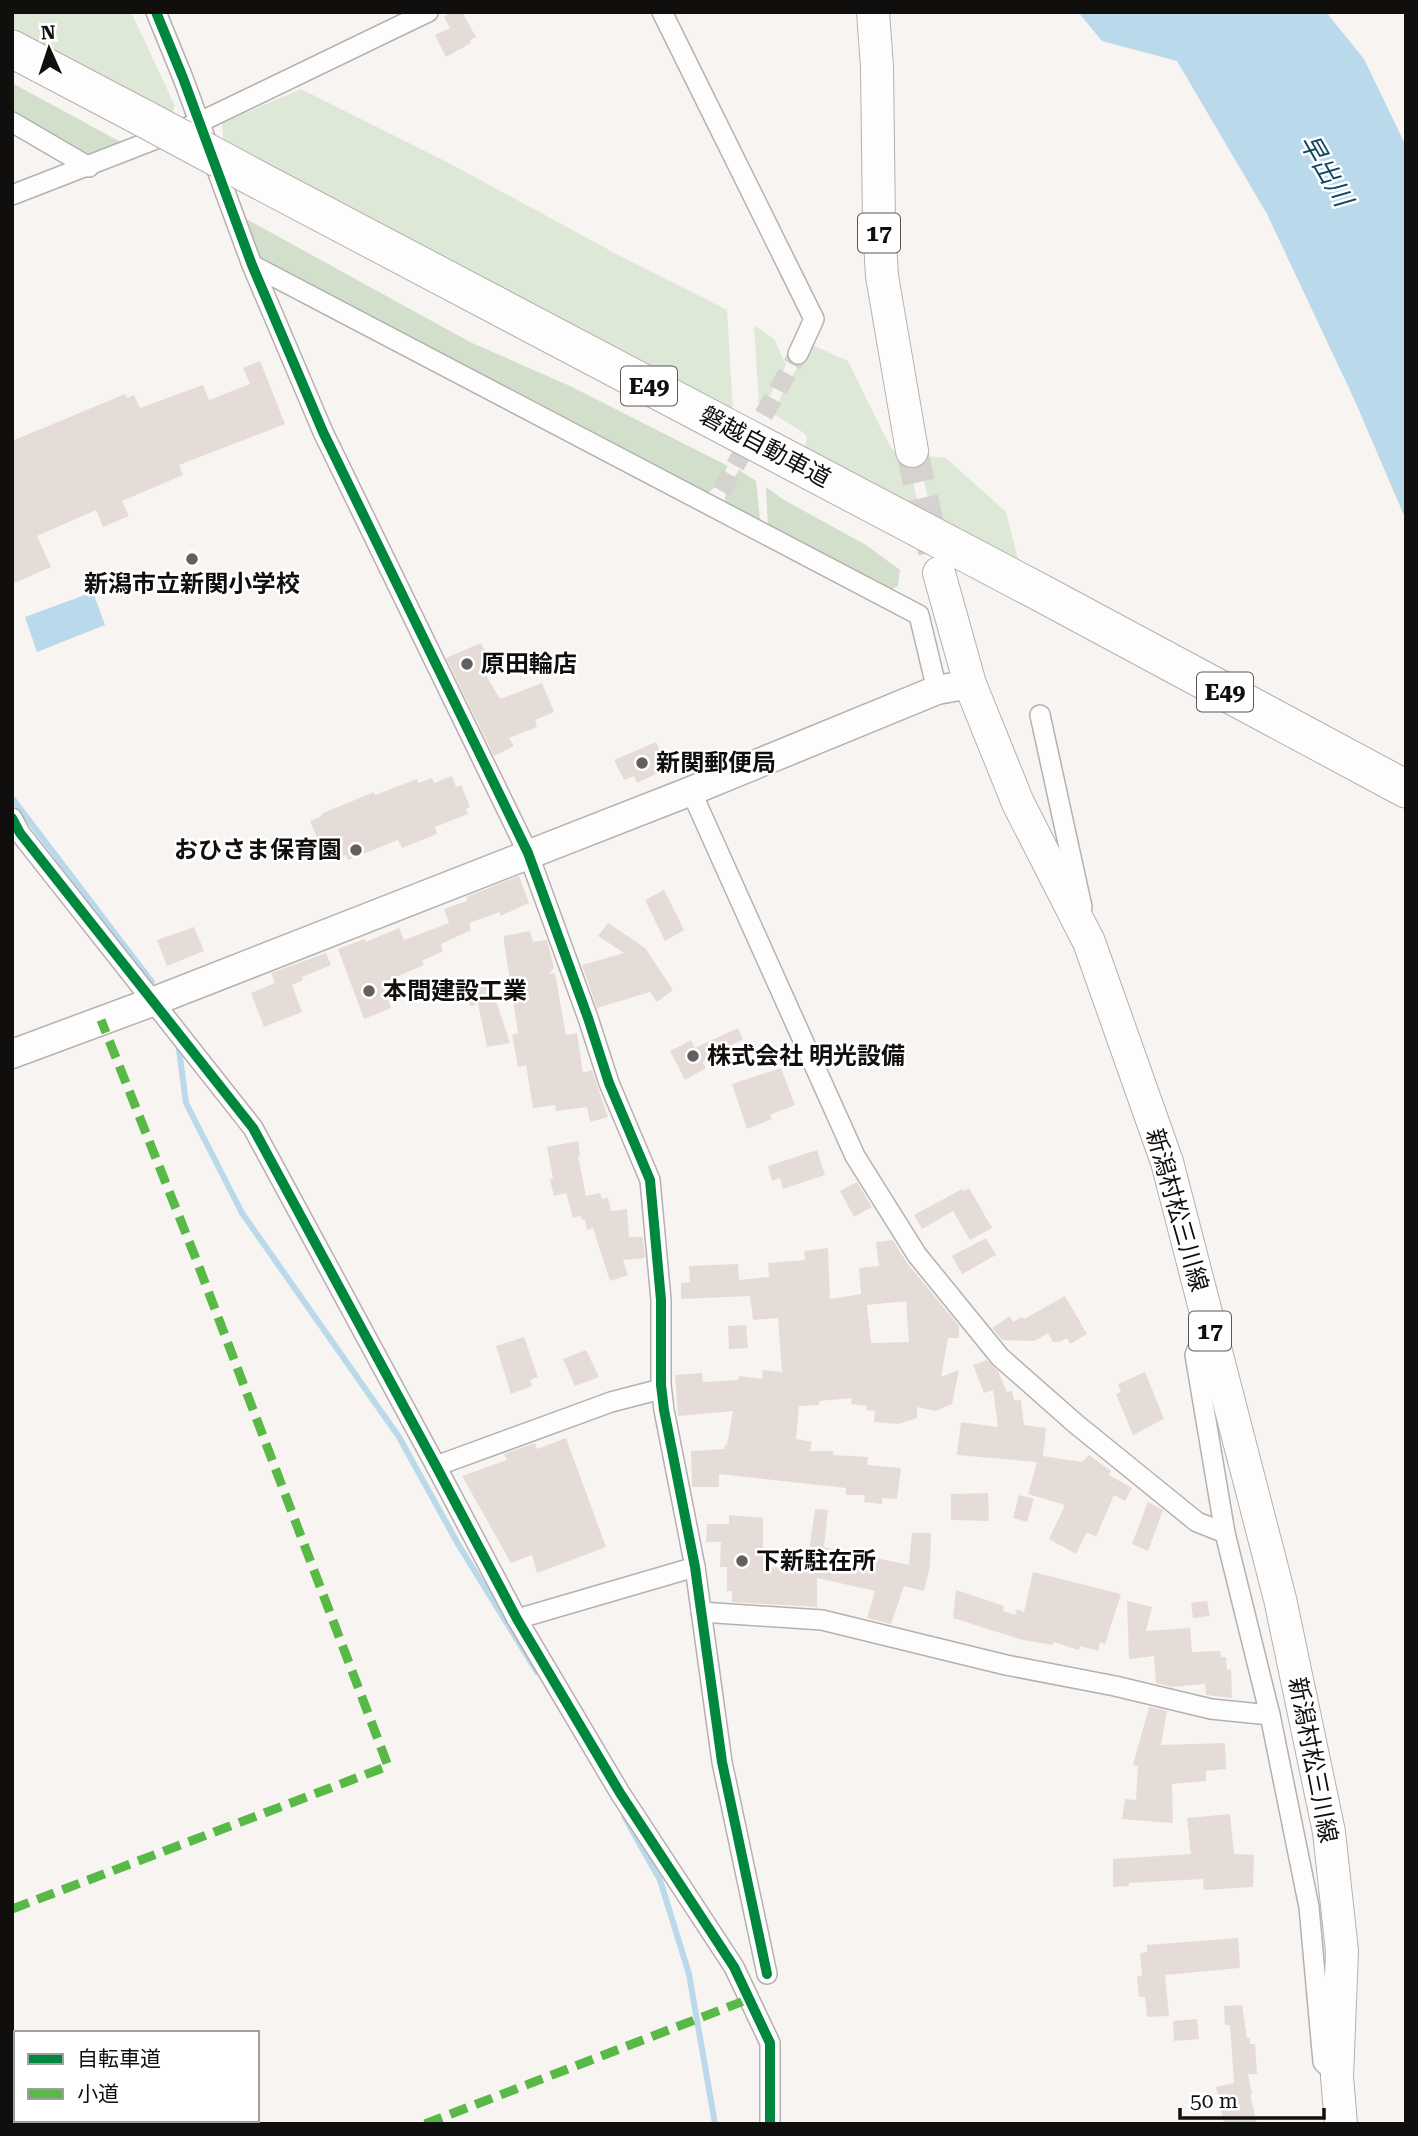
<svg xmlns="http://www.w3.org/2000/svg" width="1418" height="2136" font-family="'Roboto Serif','Noto Sans JP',serif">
<rect width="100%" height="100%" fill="#f8f4f2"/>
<g fill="#dde8d7">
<path d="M12,12H131L175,106L168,122L12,34Z"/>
<path d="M301,89L447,162L622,257L727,310L733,412L224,148L222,123Z"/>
<path d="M754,325L774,339L786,365L763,408L759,406Z"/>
<path d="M810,344L848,361L886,439L913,482L922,523L805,449L807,437L804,433L772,413Z"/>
<path d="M918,455L946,458L1006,512L1023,578L934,524Z"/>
</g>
<g fill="#d2e0cb">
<path d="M12,83L128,146L90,163L12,117Z"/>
<path d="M239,215L470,342L570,386L728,466L717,485L705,496L255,259Z"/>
<path d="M739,470L756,481L760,519L751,521L724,506L726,491Z"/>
<path d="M766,487L784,500L866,545L900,570L898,586L886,592L768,528Z"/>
</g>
<g fill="#bad9ea">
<path d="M1078,12H1326L1364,59L1406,146V520L1355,401L1267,214L1177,61L1102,41Z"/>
<path d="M93,592L105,625L37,652L25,617Z"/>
</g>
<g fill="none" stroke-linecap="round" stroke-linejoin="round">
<g stroke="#bad9ea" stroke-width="6">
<path d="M12,798L152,982"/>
<path d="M178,1042L186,1103L242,1213L399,1437L458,1544L537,1672"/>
<path d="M624,1816L660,1880L689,1974L715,2124"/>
</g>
</g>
<g fill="#e6dcd7" fill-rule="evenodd">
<path d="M452,12H462L476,37L470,40L471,43L446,57L435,35L450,28L444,17Z"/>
<path d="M260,361L285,424L179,465L183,475L122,501L129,516L103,527L96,510L37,536L51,567L12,584V441L125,394L127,398L134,395L140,408L203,385L209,400L250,384L243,368Z"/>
<path d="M481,643L493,668L484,672L500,699L542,683L554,712L535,720L537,727L509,738L514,746L494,756L446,658Z"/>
<path d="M656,742L668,768L637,783L634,776L624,780L614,760Z"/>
<path d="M452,776L456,787L461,785L470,807L466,809L468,814L435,827L437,834L402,848L398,840L348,860L346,855L327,862L310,821L322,816L321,814L374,792L375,795L417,779L418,783L432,778L434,783Z"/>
<path d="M519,876L529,903L500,916V912L469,923L471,930L441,944L443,951L422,961L424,965L382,983L391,1008L364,1019L338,949L365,939L366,942L399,928L404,940L449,923L444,909L467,901L466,897Z"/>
<path d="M664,890L684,930L665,941L645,900Z"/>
<path d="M608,923L645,948L673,990L657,1002L650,992L597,1008L582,965L624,953L598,936Z"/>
<path d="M194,927L204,951L167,966L157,940Z"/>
<path d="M530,931L533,942L547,940L554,968L549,974L555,973L566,1035L577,1033L583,1073L592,1070L608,1117L590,1122L587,1107L556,1111L555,1105L533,1108L526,1065L518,1067L512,1035L518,1033L504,942V936Z"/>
<path d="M326,953L331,965L302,977L303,980L292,985L302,1012L264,1027L251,993L275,983L271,973Z"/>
<path d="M489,980L510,1043L487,1047L478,1004L470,1006L466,986Z"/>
<path d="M738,1028L743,1039L702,1062L706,1068L685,1080L670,1051L691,1040L695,1048Z"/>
<path d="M781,1068L795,1105L770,1115L772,1119L747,1129L732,1084Z"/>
<path d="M578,1141L580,1155L578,1156L586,1196L600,1193L602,1199L608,1198L611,1211L627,1209L629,1237H643L645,1258L623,1260L628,1275L610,1281L593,1228L587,1230L585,1219L582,1220L581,1216L573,1218L566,1193L554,1196L550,1180L553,1178L547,1147Z"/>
<path d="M817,1150L825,1175L783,1189L780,1178L772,1181L768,1166Z"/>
<path d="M857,1182L872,1207L854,1217L840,1191Z"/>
<path d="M969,1188L992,1228L970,1240L953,1211L922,1229L914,1215L962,1189L963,1191Z"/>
<path d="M986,1238L996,1255L962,1274L952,1256Z"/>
<path d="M893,1240L907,1263L959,1326V1338H948L941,1377L959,1370L952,1404L935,1411L917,1407V1418L898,1424L874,1422L875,1411L866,1410L867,1406L851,1404L852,1398L819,1401V1405L799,1406L796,1439L812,1442L810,1451H833V1455L868,1457L867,1465L901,1468L897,1499L882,1498V1504L864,1502L865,1495H846V1488L719,1474V1487H692L691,1451L724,1449L725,1445H727L733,1411L678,1416L675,1375L702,1373L703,1382L738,1380L739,1376L762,1379L763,1370L782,1372L778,1318L753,1320L750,1296L681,1299V1283L690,1282L689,1266L738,1264L739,1280L769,1277L768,1263L805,1260L804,1251L828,1248L830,1299L861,1294L859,1268L879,1266L876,1242ZM906,1301L909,1342L871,1343L867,1305Z"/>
<path d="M1065,1296L1087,1334L1070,1344L1067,1338L1060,1342H1053L1048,1333L1034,1341L1002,1340L992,1328L1010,1316L1013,1322L1022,1317L1024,1319Z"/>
<path d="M746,1325L748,1348L729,1349L728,1326Z"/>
<path d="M524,1337L538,1377L530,1380L532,1386L511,1394L496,1346Z"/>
<path d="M586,1350L599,1377L575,1386L563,1359Z"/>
<path d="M987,1360L998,1371L1007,1392L1012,1391L1014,1400H1021L1024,1425L1046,1428L1043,1456L1082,1462L1089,1455L1111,1471L1109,1475L1132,1488L1125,1501L1114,1495L1096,1537L1087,1532L1076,1554L1049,1539L1065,1505L1028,1494L1037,1462L957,1455L961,1422L998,1427L993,1390L984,1393L973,1365Z"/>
<path d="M1145,1372L1164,1419L1133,1435L1116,1394L1121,1392L1118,1384Z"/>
<path d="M566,1438L606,1547L537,1573L532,1555L511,1563L462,1476L507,1460L504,1454L535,1443L537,1449Z"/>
<path d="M988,1493L989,1521L951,1520V1494Z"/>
<path d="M1019,1495L1034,1499L1027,1522L1013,1518Z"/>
<path d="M1148,1502L1163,1510L1148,1551L1132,1544Z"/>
<path d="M815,1509L828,1510L824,1547L909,1565L912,1533H931L930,1566L924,1591L904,1586L891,1624L867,1618L875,1591L817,1578V1607L732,1602V1591H727V1567H720L721,1542H706L707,1524H729V1515L763,1518V1568L807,1566Z"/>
<path d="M1033,1572L1121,1594L1105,1644L1100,1642L1098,1651L1080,1646L1079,1650L1053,1642V1645L1023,1640L953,1618L956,1590L1004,1606L1003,1611L1015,1615L1017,1609L1024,1612Z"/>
<path d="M1127,1601L1152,1607L1146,1631L1190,1628L1192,1652L1220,1651L1221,1657H1226L1227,1670L1231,1669L1232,1698L1206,1695L1205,1684L1172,1687L1156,1683L1154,1656L1129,1659Z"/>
<path d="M1207,1601L1210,1616L1193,1618L1191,1603Z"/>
<path d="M1149,1707L1167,1711L1161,1745L1225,1743L1226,1769L1206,1771V1781L1172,1784L1173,1823L1122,1819L1125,1799L1136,1800L1138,1766L1133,1765Z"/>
<path d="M1230,1814L1234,1854L1254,1855L1253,1887L1204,1890L1203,1879L1129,1883V1886L1113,1887V1859L1191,1854L1187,1818Z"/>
<path d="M1238,1938L1240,1968L1165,1975L1169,2016L1147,2017L1145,1997H1139L1137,1976H1142L1140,1953L1147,1952V1945Z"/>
<path d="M1242,2005L1247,2038H1250V2044H1255L1257,2074H1248L1252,2094H1250L1257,2124H1224L1216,2087L1234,2083L1230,2025H1225L1224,2006Z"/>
<path d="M1197,2019L1199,2039L1174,2041L1173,2021Z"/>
</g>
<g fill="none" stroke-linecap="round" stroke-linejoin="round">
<path stroke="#d5d2d0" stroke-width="19" stroke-dasharray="19 10" stroke-linecap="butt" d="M721,491L798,354"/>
<path stroke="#d5d2d0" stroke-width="32" stroke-dasharray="32 16" stroke-linecap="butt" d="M912,451L934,552"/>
<defs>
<g id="street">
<path d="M156,12L183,78L252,265L323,432L528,853L588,1018L609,1083L650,1180L661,1300V1385L664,1410L695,1567L722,1762L767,1974"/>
<path d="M662,12L814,319L798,354"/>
<path d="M12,122L89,167"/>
<path d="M12,195L200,122L428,12"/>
<path d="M252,265L919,615L937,690"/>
<path d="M1040,715L1082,907"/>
<path d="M691,791L855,1156L917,1255L1000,1357L1076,1424L1197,1522L1225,1533L1195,1355L1207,1323"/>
<path d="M12,818L20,833L253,1128L436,1466L517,1619L620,1793L734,1967L770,2043V2124"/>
<path d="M436,1466L611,1402L661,1389"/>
<path d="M1225,1533L1270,1715L1309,1907L1323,2062L1335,2074"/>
<path d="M701,1612L822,1620L1006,1665L1115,1686L1211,1709L1270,1715"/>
<path d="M517,1619L695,1567"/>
</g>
<path id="secondary" d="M12,1054L152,1002L691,791L937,690L970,684"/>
<g id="primary">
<path d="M873,12L877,67L879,225L882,276L912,451"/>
<path d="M939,573L970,684L1018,803L1089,942L1167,1162L1280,1599L1329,1832L1342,1951L1337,2077L1341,2124"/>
</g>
<g id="highway">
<path d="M12,49L145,119"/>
<path d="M253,177L1045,595L1406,789"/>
</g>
</defs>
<use href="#street" stroke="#b4b1af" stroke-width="22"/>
<use href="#secondary" stroke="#b4b1af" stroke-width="31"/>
<use href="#primary" stroke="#b4b1af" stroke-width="34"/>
<use href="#highway" stroke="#b4b1af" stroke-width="39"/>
<use href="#street" stroke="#fefdfd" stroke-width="19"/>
<use href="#secondary" stroke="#fefdfd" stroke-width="28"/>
<use href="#primary" stroke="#fefdfd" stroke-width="32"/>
<use href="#highway" stroke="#fefdfd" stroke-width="37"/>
<defs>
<path id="highway-bridge" d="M145,119L253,177"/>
</defs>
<use href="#highway-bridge" stroke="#b4b1af" stroke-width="39" stroke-linecap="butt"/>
<use href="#highway-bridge" stroke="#fefdfd" stroke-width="37"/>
<g stroke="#58b947" stroke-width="9" stroke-dasharray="18 9" stroke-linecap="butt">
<path d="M12,1909L388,1766L196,1259L101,1020"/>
<path d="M425,2124L749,1999"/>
</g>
<defs>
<g id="cycleway">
<path d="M156,12L183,78L252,265L323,432L528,853L588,1018L609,1083L650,1180L661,1300V1385L664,1410L695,1567L722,1762L767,1974"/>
<path d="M12,818L20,833L253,1128L436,1466L517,1619L620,1793L734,1967L770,2043V2124"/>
</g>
</defs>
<use href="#cycleway" stroke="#fff" stroke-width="15"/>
<use href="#cycleway" stroke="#00873e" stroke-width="10"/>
</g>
<g fill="#625f5e" stroke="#fff" stroke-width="2.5">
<circle cx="192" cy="559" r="7"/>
<circle cx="467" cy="664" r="7"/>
<circle cx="642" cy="763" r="7"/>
<circle cx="356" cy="850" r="7"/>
<circle cx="369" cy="991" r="7"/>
<circle cx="693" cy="1056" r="7"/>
<circle cx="742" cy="1561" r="7"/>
</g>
<g text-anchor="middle" stroke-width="5" stroke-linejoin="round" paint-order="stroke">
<g fill="#fff" stroke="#585756" stroke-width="2">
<rect x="858" y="213.5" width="42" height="39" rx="5"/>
<rect x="621" y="366.5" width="56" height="39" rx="5"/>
<rect x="1197" y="672.5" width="56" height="39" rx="5"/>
<rect x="1189" y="1311.5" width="42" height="39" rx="5"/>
</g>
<g font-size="23" font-weight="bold" fill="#110f0e">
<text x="879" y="241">17</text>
<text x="649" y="394">E49</text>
<text x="1225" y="700">E49</text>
<text x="1210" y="1339">17</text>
</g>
<g font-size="24" fill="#110f0e" stroke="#fff">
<text transform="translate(765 447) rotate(28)" y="8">磐越自動車道</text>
<text transform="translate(1177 1210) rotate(74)" y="8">新潟村松三川線</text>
<text transform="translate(1313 1760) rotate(79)" y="8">新潟村松三川線</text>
</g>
<g font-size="24" font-weight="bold" fill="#110f0e" stroke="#fff" text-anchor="start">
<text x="192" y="592" text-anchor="middle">新潟市立新関小学校</text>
<text x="481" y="672">原田輪店</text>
<text x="656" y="771">新関郵便局</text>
<text x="342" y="858" text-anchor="end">おひさま保育園</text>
<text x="383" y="999">本間建設工業</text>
<text x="707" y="1064">株式会社 明光設備</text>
<text x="756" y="1569">下新駐在所</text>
</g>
<g font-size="26" font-style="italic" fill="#0e4962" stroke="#fff">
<text transform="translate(1326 170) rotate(60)" y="9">早出川</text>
</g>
</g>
<rect width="1418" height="2136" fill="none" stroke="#110f0e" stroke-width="28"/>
<rect x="14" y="2031" width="245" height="91" fill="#ffffff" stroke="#a09f9f" stroke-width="2"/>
<rect x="28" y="2054" width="35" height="10" fill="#00873e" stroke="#a09f9f" stroke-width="2"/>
<text x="77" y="2066" font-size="21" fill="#110f0e">自転車道</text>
<rect x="28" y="2089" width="35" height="10" fill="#58b947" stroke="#a09f9f" stroke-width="2"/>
<text x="77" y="2101" font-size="21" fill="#110f0e">小道</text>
<g transform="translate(49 49) rotate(357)" stroke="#ffffff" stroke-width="5" paint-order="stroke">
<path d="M0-5L12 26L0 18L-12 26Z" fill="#110f0e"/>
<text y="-10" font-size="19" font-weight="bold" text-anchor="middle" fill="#110f0e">N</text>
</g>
<path d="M1180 2108v10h144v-10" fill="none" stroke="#110f0e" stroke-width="3.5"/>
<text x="1190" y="2108" font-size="21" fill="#110f0e" stroke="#ffffff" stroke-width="5" paint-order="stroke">50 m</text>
</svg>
